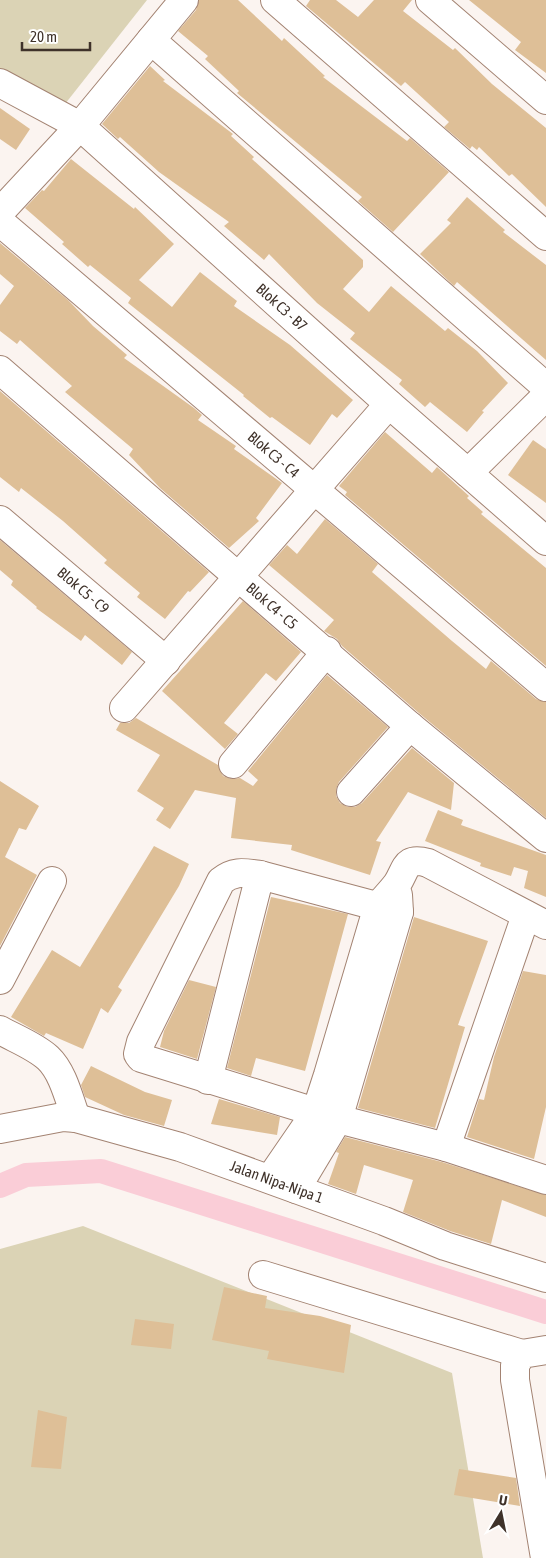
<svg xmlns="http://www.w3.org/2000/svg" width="546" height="1558" font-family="'Asap Condensed',sans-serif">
<rect width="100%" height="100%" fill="#fbf4f0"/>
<g fill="#dbd3b5">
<path d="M0,0H147L65,104L0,70Z"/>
<path d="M83,1226L452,1373L483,1558H0V1249Z"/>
</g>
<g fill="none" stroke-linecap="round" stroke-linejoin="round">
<path stroke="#facdd7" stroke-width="24" d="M0,1186L26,1175L101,1171L546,1312"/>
</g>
<g fill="#debf97">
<path d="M199,0H238L282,41L284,38L325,76L323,77L407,141L410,138L449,172L393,232L358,201L362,197L237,93L239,91L205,59L208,56L178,31L196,10Z"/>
<path d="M310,0H336L358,17L374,0H412L403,11L453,50L455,48L492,84L546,128V207L512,174L509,176L479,147L477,150L472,146L470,149L444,127L449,122L405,82L401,86L306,6Z"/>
<path d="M469,0H546V73L515,50L521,42Z"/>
<path d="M150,66L165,80L163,81L233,134L231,136L254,157L252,159L363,260V267L343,289L369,312L391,286L445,331L448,328L477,351L508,383L482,411L484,412L467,432L430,402L425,407L399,384L402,380L350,339L355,333L317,303L269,254L264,260L224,226L229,222L159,172L120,137L118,139L102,124Z"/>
<path d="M0,108L30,129L16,150L0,139Z"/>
<path d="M71,159L134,209L135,207L174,244L139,280L172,307L200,272L237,301L234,306L290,345L353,400L337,418L332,414L310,445L272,417L270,418L243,396L244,395L128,303L131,298L90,265L88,267L62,244L64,242L25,208L42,190L44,191Z"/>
<path d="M467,197L505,230L503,232L546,265V360L457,282L454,286L420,254L451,223L447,220Z"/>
<path d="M0,243L68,300L93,326L127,355L124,358L194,408L202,415L198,420L236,446L234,449L282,483L256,518L259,521L229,548L160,488L129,455L133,449L65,392L72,386L20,340L17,344L0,331V305L14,286L0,274Z"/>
<path d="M0,391L209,572L190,592L188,591L165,619L137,597L140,593L104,563L107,560L63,521L21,488L19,492L0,477Z"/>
<path d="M385,432L432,473L437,467L469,496L467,498L483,512L481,514L546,568V666L345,495L347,492L339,486Z"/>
<path d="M533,440L546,449V503L508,475Z"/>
<path d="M325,519L378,564L372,572L452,641L486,669L491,661L536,699L546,702V818L420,714L342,646L337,639L324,631L334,620L269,565L287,545L297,554Z"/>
<path d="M0,540L132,652L122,665L85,635L81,641L36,608L37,607L11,585L13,581L0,570Z"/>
<path d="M243,601L301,652L276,681L266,673L224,723L238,734L225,749L162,691Z"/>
<path d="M327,675L388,727L339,782L336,789V796L340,803L348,807H355L362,803L412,748L454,783L451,810L408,792L376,841L381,842L370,875L291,850L292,845L231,838L236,798L195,790L170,829L156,820L164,808L137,791L160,755L116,730L120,723H129L136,718L218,765L223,776L231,779L240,778L253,786L258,780L248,771Z"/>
<path d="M0,781L39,806L26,830L19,828L5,857L37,875L0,946Z"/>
<path d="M438,810L463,820L461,825L546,855V897L524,888L528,871L514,867L511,876L480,866L481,863L425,841Z"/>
<path d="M154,846L189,864L179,886L118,987L122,990L108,1013L101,1008L83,1049L46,1033L44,1036L11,1017L52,950L80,967Z"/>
<path d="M271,897L348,914L305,1071L256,1058L251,1076L227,1068Z"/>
<path d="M414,917L488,941L458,1025L465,1027L435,1128L358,1108Z"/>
<path d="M523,971L546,975V1107L534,1159L467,1137L479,1099L484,1100L494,1057Z"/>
<path d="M189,980L216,987L197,1059L160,1047L164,1031Z"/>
<path d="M91,1066L145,1092L172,1100L164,1126L124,1115L85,1097L81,1085Z"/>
<path d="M219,1099L280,1117L277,1135L211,1124Z"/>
<path d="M345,1137L442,1162L546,1195V1217L502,1200L491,1244L450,1231L403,1212L413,1180L364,1165L356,1194L328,1184L339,1153L336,1152Z"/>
<path d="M224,1287L267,1296L265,1308L320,1316L351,1325L344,1373L267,1359L269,1351L212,1340Z"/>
<path d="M135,1319L174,1324L171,1349L131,1345Z"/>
<path d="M38,1410L67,1417L61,1469L31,1467Z"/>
<path d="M459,1469L516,1478L520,1506L454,1495Z"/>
</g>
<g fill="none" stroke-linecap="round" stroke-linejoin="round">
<defs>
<g id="minor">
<path d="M275,0L546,236"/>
<path d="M430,0L546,100"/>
<path d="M151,40L546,387"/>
<path id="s1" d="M0,83L80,126L389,404L546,541"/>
<path d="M0,212L80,126L184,0"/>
<path id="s2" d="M0,222L546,687"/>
<path id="s3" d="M0,370L410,726L546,838"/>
<path d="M468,473L546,396"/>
<path id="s4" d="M0,520L166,661"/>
<path d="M124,708L389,404"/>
<path d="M233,764L327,651"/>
<path d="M351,792L410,726"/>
<path d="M260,875C245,873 234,870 221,881L141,1042L138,1054L141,1058L338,1119L446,1147L546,1180"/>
<path d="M0,980L52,881"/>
<path d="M0,1030C16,1039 35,1046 48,1058C63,1072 69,1099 76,1118"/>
<path d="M208,1080L260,875L399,912"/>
<path id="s5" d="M0,1129L63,1117L76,1118L180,1147L384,1221L445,1246L546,1278"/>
<path d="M446,1147L526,915"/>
<path d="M270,1179L316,1112L328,1075L378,906C384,899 391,892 397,884C407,869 404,856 428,863L546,925"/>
<path d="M296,1189L338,1119L399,912L398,895"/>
<path d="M263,1275L522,1354"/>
<path d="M545,1558L515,1380V1365L522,1354L546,1350"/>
</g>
</defs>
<use href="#minor" stroke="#a38372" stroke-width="30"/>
<use href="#minor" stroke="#fff" stroke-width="28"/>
</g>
<g text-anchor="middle" stroke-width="4" stroke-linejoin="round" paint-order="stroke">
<g font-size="15" fill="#3f322a" stroke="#fff">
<text dy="5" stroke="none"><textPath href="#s1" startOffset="362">Blok C3 - B7</textPath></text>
<text dy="5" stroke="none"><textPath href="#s2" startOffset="359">Blok C3 - C4</textPath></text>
<text dy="5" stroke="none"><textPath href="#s4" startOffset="109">Blok C5 - C9</textPath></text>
<text dy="5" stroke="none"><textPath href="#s3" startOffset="360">Blok C4 - C5</textPath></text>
<text dy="5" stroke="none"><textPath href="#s5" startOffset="288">Jalan Nipa-Nipa 1</textPath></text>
</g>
</g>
<g transform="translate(501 1513) rotate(10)" stroke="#ffffff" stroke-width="4" paint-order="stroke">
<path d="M0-4L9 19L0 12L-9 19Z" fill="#3f322a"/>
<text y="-8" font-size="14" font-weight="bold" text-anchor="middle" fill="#3f322a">U</text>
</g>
<path d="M22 42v8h68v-8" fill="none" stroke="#3f322a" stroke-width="2.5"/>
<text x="30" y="42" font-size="15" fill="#3f322a" stroke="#ffffff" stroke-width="4" paint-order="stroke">20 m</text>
</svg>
